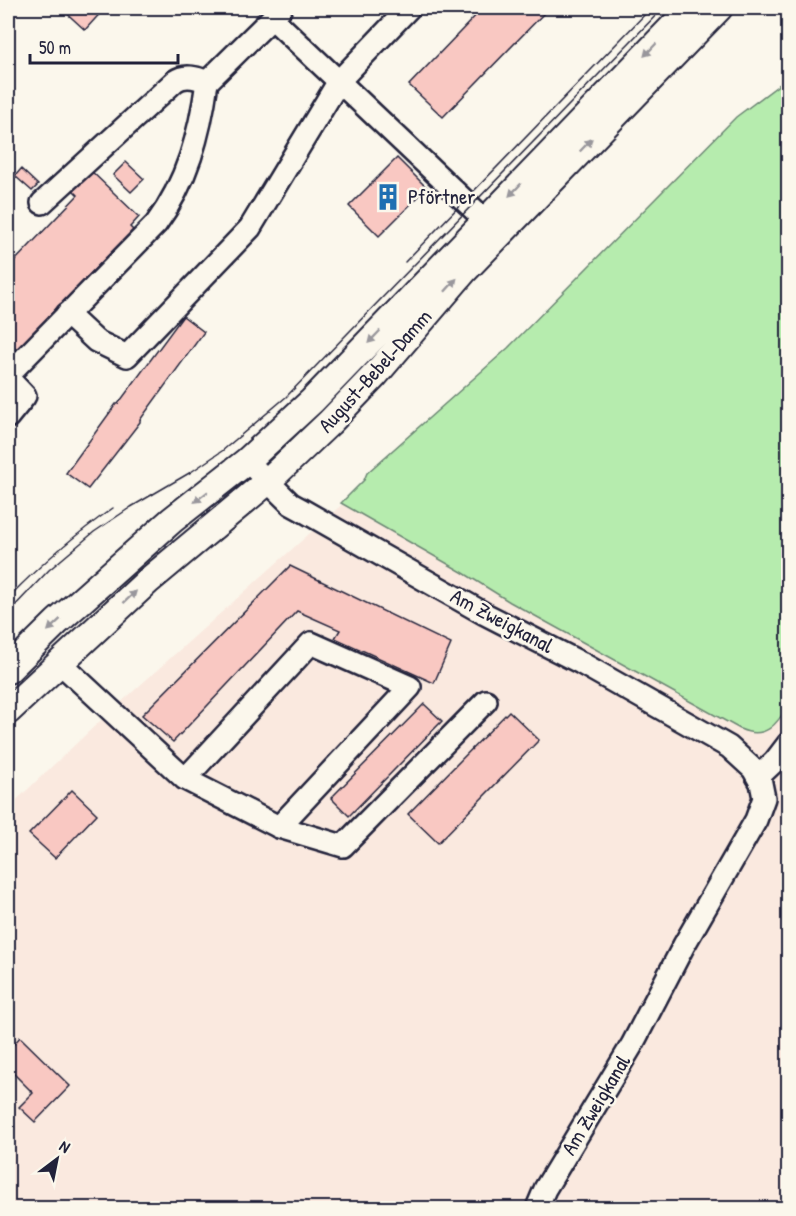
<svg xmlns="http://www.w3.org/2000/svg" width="796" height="1216" font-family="'Patrick Hand',sans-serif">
<rect width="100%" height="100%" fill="#fbf7ec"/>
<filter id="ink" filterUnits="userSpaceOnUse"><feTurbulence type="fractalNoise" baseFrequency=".0167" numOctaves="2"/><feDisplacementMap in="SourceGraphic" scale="12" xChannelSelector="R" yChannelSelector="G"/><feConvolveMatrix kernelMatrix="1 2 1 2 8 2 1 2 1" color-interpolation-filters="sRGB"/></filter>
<g filter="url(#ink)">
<path fill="#fae9df" d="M788,86V1208H8V808L99,722L481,380L674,178Z"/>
<path fill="#b6ecae" stroke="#6c8774" stroke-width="1.5" d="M788,78V705C777,725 765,740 740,729L510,602L462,572L341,503L364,480L367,473L508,348L736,117Z"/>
<g fill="#f9c8c2" stroke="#22223b" stroke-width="1.5">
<path d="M61,8H105L85,30Z"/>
<path d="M483,8H549L443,117L409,85Z"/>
<path d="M397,158L427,188L379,236L349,206Z"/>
<path d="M126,162L144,179L131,192L113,175Z"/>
<path d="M88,168L139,217L130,227L133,230L16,350L8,341V268L78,195L70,187Z"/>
<path d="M21,169L38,185L32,191L15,176Z"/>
<path d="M183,316L204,332L140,420V422L88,489L66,473L116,404H118Z"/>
<path d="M290,566L451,644L434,683L335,638L340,630L297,611L173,742L142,715Z"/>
<path d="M424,704L442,721L349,816L331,798Z"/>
<path d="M509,711L539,740L438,843L408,814Z"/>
<path d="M72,790L97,814L55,858L29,834Z"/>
<path d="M20,1037L70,1086L35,1122L19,1107L33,1093L8,1068V1051Z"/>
</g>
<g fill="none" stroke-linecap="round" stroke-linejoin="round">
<defs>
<g id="minor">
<path d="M281,8L272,18L486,221"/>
<path d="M42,203L175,81C185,74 196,77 207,82L272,18"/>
<path d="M67,314L96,341L127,356L250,228L339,81L409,8"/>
<path d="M8,375L156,224C187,182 200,134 207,82"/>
<path d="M8,378L25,396L8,417"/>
<path d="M247,461L291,504L302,510L485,614L581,663L729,747L753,769L761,783L764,798L756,820L684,945L632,1045L545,1189L537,1208"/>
<path d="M59,662L185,779L311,643L410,687L279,827L185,779"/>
<path d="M758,777L775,761L788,744"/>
<path d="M279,827L343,846L486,701"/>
</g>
<g id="major">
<path d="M8,670L57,622L172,520L247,461L312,401L691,8"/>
<path d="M8,711L148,581L268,481L329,423L375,375L464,271L719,8"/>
</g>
</defs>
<use href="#minor" stroke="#22223b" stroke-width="26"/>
<use href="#major" stroke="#22223b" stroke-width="30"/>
<use href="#minor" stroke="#fbf7ec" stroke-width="21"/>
<use href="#major" stroke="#fbf7ec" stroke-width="26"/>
<g stroke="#22223b" stroke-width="1.5">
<path d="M405,262L651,8"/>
<path d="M8,598C40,565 74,535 113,508"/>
<path d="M8,613L49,570L94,532L131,507L191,472L222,451L286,397L663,8"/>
</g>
</g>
<defs><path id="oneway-solid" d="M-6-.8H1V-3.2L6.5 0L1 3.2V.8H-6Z" transform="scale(1.5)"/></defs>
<g fill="#99979c">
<use href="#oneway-solid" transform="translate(650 50) rotate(134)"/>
<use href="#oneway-solid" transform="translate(586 145) rotate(-46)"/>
<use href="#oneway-solid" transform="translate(515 190) rotate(134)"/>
<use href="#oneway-solid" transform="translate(451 285) rotate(-48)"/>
<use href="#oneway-solid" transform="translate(374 337) rotate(134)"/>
<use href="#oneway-solid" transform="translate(201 497) rotate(142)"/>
<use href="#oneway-solid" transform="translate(130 597) rotate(-43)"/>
<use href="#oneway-solid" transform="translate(54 625) rotate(137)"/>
</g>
</g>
<defs>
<symbol id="building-bare" viewBox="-9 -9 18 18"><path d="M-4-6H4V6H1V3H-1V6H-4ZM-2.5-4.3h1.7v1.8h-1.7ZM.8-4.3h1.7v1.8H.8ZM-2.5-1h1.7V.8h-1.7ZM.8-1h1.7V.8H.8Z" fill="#1f6fb2" stroke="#fbf7ec" stroke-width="2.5" paint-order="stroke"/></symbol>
</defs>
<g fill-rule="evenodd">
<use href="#building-bare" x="369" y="178" width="38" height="38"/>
</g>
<g text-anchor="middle" stroke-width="5" stroke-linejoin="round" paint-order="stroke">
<g font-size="21" fill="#22223b" stroke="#fbf7ec" text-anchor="start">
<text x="408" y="204">Pförtner</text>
</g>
<g font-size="21" fill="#22223b" stroke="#fbf7ec">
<text transform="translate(375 371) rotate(-48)" y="7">August-Bebel-Damm</text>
<text transform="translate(502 621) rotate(28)" y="7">Am Zweigkanal</text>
<text transform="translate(596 1105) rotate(-59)" y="7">Am Zweigkanal</text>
</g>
</g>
<rect width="796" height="1216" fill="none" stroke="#fbf7ec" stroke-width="30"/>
<rect x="15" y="15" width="766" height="1186" fill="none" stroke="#22223b" stroke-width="2" filter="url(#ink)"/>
<g transform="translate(57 1159) rotate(32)" stroke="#fbf7ec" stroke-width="4.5" paint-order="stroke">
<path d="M0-4.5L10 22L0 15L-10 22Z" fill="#22223b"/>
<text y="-9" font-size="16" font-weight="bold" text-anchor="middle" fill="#22223b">N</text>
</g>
<path d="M30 54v9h148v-9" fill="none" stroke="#22223b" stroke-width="3"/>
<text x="39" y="54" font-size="18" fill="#22223b" stroke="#fbf7ec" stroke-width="4.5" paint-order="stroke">50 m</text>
</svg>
